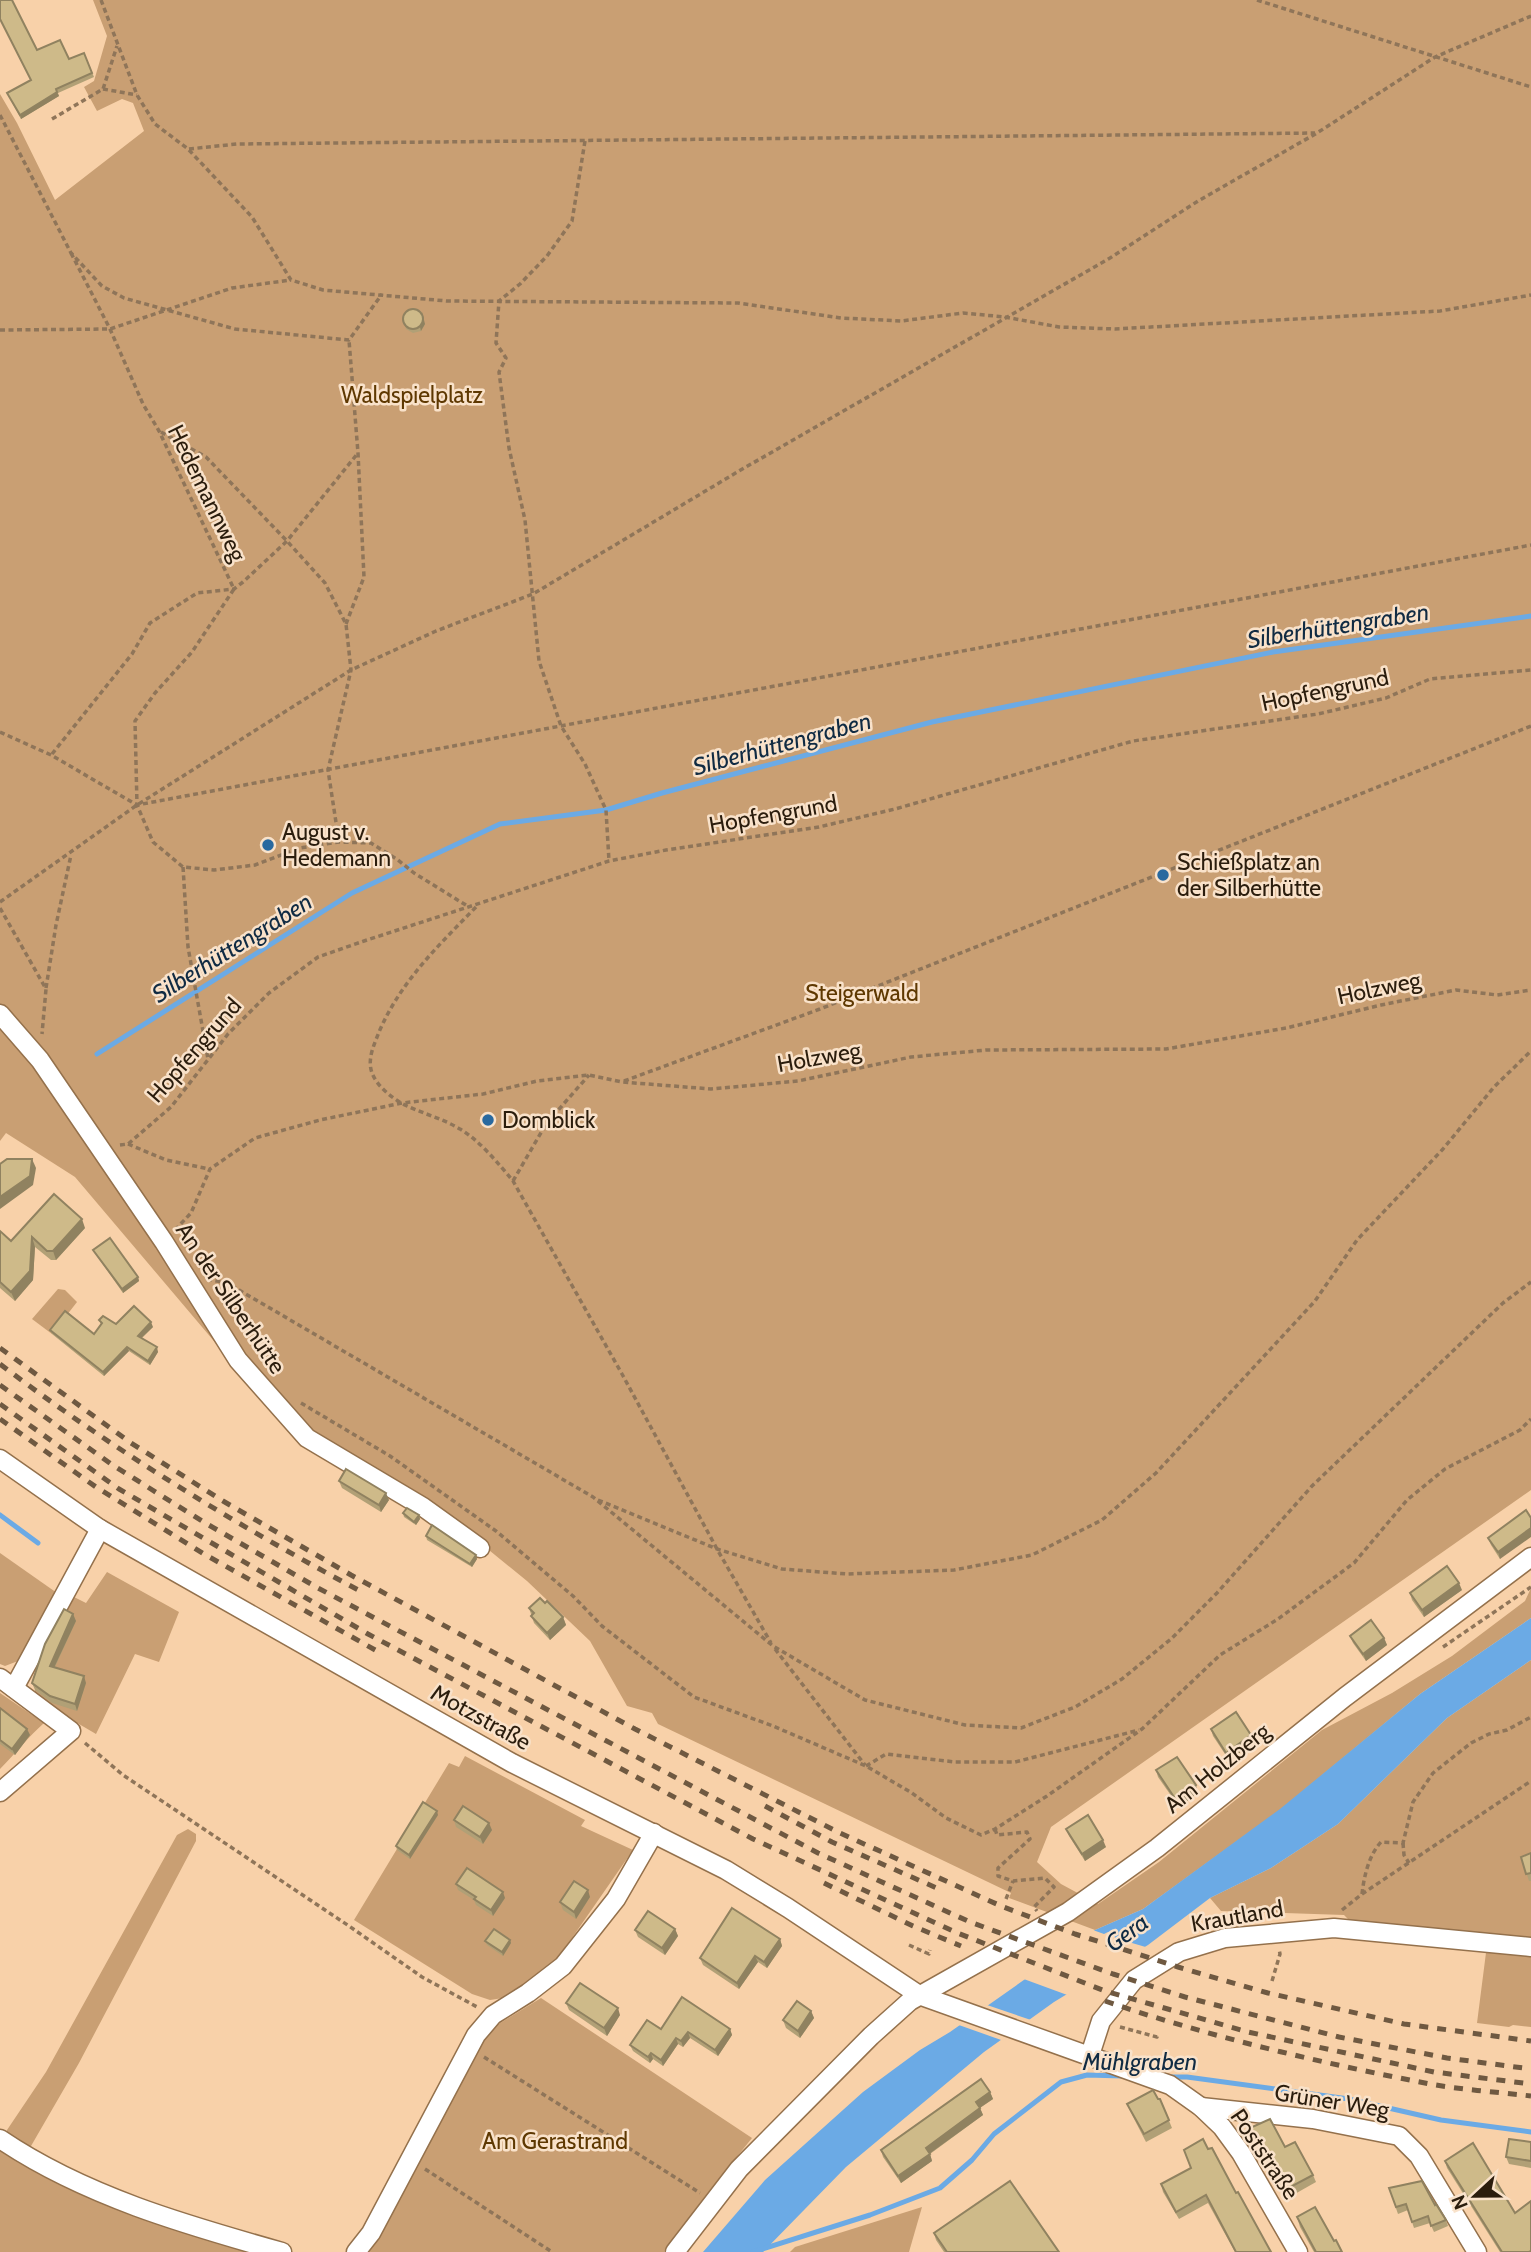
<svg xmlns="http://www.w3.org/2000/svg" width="1531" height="2252" font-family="Cabin,sans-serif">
<rect width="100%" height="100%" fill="#f8d1a9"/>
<g fill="#c99f73">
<path d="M93,0H1531V1490L1051,1827L1037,1862L1061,1884L1098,1904L1159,1862L1322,1730L1392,1693L1452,1656L1525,1601L1531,1588V1618L1420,1694L1280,1810L1143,1909L1095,1930L1009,1898L1011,1893L658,1724L652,1713L627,1706L590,1641L527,1581L484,1546L269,1406L75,1177L6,1133L0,1141V94L17,123L55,200L144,131L133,103L122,99L97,111L84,87L94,81L107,36Z"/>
<path d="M58,1289L65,1290L77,1302L52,1334L32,1319Z"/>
<path d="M0,1553L57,1593L18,1661L5,1666L0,1664Z"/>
<path d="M107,1572L179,1612L159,1662L135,1654L96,1734L33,1697L46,1654L74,1597L86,1603Z"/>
<path d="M1531,1660V2027L1513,2025L1509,2027L1477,2023L1488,1937L1351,1922L1344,1915L1221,1911L1210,1898L1271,1868L1338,1824L1447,1718Z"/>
<path d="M0,1693L44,1723C28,1737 15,1754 0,1769Z"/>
<path d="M465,1756L585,1820L581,1826L633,1850L556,1961L520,1990L503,1998L490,2000L472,1994L354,1920L449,1763L459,1767Z"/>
<path d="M188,1829L196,1834V1841L79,2063L31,2146L23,2149L7,2139V2130L46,2072L177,1835Z"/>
<path d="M541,1998L752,2138L706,2195L664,2252H368L479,2044L497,2025Z"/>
<path d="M0,2147L252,2252H0Z"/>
<path d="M922,2207L909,2252H790L795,2247Z"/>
</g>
<path fill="#6baae5" d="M1531,1618V1660L1447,1718L1338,1824L1271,1868L1210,1898L1148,1945L1054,2002L984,2052L846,2167L763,2252H703L765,2180L863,2092L920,2050L950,2032L1095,1930L1143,1909L1280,1809L1420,1694Z"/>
<g fill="#f8d1a9">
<path d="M1090,1929L1104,1934L1108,1932L1114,1934L1115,1938L1149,1948L1070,1996L1021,1978Z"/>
<path d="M984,2004L1034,2021L1004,2041L956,2024Z"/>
</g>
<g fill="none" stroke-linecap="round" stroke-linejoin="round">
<g stroke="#6baae5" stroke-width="5">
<path d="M97,1054L352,893L500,824L606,810L662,793L932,722L1273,652L1531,616"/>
<path d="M0,1515L38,1543"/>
<path d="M1168,2077H1187L1349,2099L1441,2120L1531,2132"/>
<path d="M753,2252L870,2215L940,2188L972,2160L994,2134L1061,2082L1087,2075L1123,2076"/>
</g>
<defs>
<g id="minor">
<path d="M0,1014L40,1060L164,1242L238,1360L307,1438L423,1507L480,1548"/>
<path d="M0,1459L100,1529L512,1763L726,1870L788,1908L919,1995L1170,2085L1201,2107L1222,2127L1241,2153L1298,2252"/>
<path d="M0,1678L71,1731L0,1792"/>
<path d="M14,1688L100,1529"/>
<path d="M1090,2055L1101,2021L1134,1980L1179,1952L1225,1938L1334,1928L1531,1947"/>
<path d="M1201,2107L1313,2119L1399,2136L1419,2156L1477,2252"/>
<path d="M0,2139C84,2196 186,2225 282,2252"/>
<path d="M356,2252L371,2233L476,2035L493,2015L528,1993L563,1966L616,1899L654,1833"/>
<path d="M675,2252L739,2169L871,2036L910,2001L1068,1912L1157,1848L1345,1697L1531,1557"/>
</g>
</defs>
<use href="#minor" stroke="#94714c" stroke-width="21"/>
<g stroke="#8f7559" stroke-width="3.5" stroke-dasharray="5 3.5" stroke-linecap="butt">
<path d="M101,0L137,95L155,124L188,149L252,217L291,280L323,290L447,301L738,303L841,318L901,321L963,313L1005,317L1059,327L1115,329L1440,311L1531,295"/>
<path d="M1257,0L1531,87"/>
<path d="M103,89L137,95"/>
<path d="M0,115L71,253L102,286L124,298L235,329L349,340L382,294"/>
<path d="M52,119L103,89L117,46"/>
<path d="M585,141L572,221L547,256L520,284L499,301L496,343L506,358L499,372L509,448L525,520L539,661L561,726L585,764L606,810L609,861"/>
<path d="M189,149L237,144L1315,133"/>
<path d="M71,253L110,329L143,404L159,431L234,589L192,652L155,693L135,721L137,805L153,842L183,867L214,870L255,865L300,848L339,842L371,843L398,860L414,873L469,907"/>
<path d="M0,330L110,329L232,288L291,280"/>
<path d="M161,432L206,457L287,541L325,583L346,624L351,670L328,770L339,842"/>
<path d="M346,624L364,577L358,453L349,340"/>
<path d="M0,732L51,755L137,805L1531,545"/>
<path d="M52,754L132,654L150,623L197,593L234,589L243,582L287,541L358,453"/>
<path d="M183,867L188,947L208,1059"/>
<path d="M0,902L137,805L351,670L436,631L533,594L739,471L1110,258L1198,201L1317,133L1435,57L1531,16"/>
<path d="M476,907C438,946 401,981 379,1032C374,1045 367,1059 372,1073C377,1086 390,1096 401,1103C420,1113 442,1118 460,1129C479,1140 499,1164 513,1181L622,1374L717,1549L771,1643"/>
<path d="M0,908L46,989L42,1034"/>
<path d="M46,988L56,925L71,855"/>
<path d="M624,1081L820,1009L1531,726"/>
<path d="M128,1144L166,1160L209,1169"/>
<path d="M120,1145L128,1144L171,1107L228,1034L269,993L318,957L364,941L609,861L666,850L819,827L895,809L1133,741L1318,714L1386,698L1430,679L1531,670"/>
<path d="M513,1181L546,1124L589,1075"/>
<path d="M175,1230L191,1213L210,1169L255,1138L320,1120L402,1103L483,1094L537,1081L589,1075L622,1082L711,1089L798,1081L911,1057L986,1050L1166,1049L1286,1028L1381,1005L1456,990L1497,995L1531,990"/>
<path d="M207,1279L227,1283L593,1497L773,1646L865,1700L965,1725L1021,1728L1075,1707L1122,1679L1171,1639L1217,1593L1312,1486L1503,1303L1531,1282"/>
<path d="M301,1403L390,1456L496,1531L573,1596L602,1626L694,1697L773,1726L866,1766L912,1793L946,1818L981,1835L995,1829L1047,1796L1142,1729L1220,1655L1278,1619L1354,1563L1407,1500L1445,1469L1520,1430L1531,1419"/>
<path d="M598,1500L717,1549L782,1569L847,1574L954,1570L1032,1555L1102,1520L1156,1473L1315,1301L1357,1240L1443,1149L1494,1087L1531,1051"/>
<path d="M1443,1647L1531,1587"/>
<path d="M775,1649L865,1765"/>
<path d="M85,1743L123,1775L349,1926L422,1977L479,2008"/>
<path d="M866,1766L886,1754L955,1762H1015L1139,1730"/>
<path d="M995,1829L997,1835L1027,1832L1030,1839L998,1868V1876L1013,1881L1045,1878L1054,1887L1034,1907L1037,1911"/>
<path d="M1403,1843L1404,1855L1409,1863"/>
<path d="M1362,1894C1364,1876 1369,1855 1381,1842L1403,1843L1413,1802L1433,1773L1471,1743L1489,1734L1507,1730L1531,1717"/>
<path d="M1006,1899L1013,1881"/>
<path d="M1342,1910L1362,1894L1531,1781"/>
<path d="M909,1945L929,1954L930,1950"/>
<path d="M1272,1981L1280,1954L1279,1949"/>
<path d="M1120,2027L1157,2037L1158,2033"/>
<path d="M484,2057L700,2193"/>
<path d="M425,2169L552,2252"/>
</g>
<use href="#minor" stroke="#fff" stroke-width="18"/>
<g stroke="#6f5941" stroke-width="5" stroke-dasharray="9 9" stroke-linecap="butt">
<path d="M0,1348L131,1443L223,1501L351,1575L635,1729L840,1833L1001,1906L1075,1934L1178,1967L1268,1993L1404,2024L1531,2041"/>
<path d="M0,1364C113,1450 235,1524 360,1591"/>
<path d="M0,1385L114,1466L207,1524L318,1588L818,1853L970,1922L1113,1974L1185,1997L1339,2037L1447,2058L1531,2069"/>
<path d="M0,1404L119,1489L368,1634L753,1839L955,1932L1105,1991L1248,2032L1434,2072L1531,2084"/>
<path d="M0,1419L96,1487L204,1554L377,1651"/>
<path d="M765,1806L832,1842L939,1889"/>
<path d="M824,1883L913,1926L961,1946"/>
<path d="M1105,2001C1210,2037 1321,2063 1430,2084C1463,2090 1498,2092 1531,2096"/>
</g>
</g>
<g fill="#b1a076">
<path d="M37,50L69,59L84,53L94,77L58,93L59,96L21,119L7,93L31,81Z"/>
<path d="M403,317L425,324L421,331L413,333L406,329Z"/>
<path d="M85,1228L56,1260H51L35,1247L33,1280L15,1301L0,1288V1231L11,1241Z"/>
<path d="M93,1250L138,1277L139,1281L123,1293L95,1253Z"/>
<path d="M99,1320L116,1324L153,1327L142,1338L158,1352L150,1365L129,1351L104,1376L52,1334L50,1330L94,1334L101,1324Z"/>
<path d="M339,1481L389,1500L381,1512L342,1488Z"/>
<path d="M1526,1510L1500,1559L1491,1545L1488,1538Z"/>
<path d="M403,1513L419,1515L420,1519L416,1525L404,1517Z"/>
<path d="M426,1536L477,1559L472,1567L427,1540Z"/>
<path d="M1462,1590L1424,1617L1412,1600L1410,1593Z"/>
<path d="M545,1603L563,1617L566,1625L550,1640L534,1623L529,1608Z"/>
<path d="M73,1614L76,1621L55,1667L86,1683L77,1711L52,1703L35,1690L32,1683Z"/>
<path d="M1350,1636L1384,1638L1387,1645L1366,1661L1353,1643Z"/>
<path d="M0,1708L27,1729L30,1735L15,1755L0,1744Z"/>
<path d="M1211,1729L1254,1743L1229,1760L1213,1736Z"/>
<path d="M1156,1770L1198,1793L1179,1807L1158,1777Z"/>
<path d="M438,1815L410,1859L397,1850L396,1846Z"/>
<path d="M454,1820L492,1830L483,1844L456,1827Z"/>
<path d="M1066,1829L1106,1847L1085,1861L1069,1836Z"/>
<path d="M1531,1853V1881H1529L1521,1857Z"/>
<path d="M456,1884L505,1898L493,1916L476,1905L474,1900L458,1890Z"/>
<path d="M590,1897L576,1919L563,1910L560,1902Z"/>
<path d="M675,1929L678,1936L665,1955L638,1937L635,1930Z"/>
<path d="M780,1939L782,1946L767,1968L758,1962L739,1989L703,1965L700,1958Z"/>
<path d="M510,1940L511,1943L503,1956L487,1945L485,1941Z"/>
<path d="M566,2003L620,2015L607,2036L569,2010Z"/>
<path d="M811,2011L814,2018L800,2038L786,2028L783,2020Z"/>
<path d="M661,2029H730L732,2035L718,2056L690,2038L683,2047L678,2044L663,2066L653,2059L650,2063L633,2051L630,2045Z"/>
<path d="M990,2092L993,2099L980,2108L983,2115L930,2154L932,2161L901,2183L883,2157L881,2150Z"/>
<path d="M1158,2099H1160L1172,2128L1146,2142L1130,2111L1127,2104Z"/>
<path d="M1250,2128L1285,2147L1313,2175L1316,2182L1286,2199L1253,2135Z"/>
<path d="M1531,2142V2168L1509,2164L1506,2157Z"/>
<path d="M1208,2149L1236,2193L1271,2252H1235L1208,2203L1179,2219L1163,2192L1161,2184L1191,2168Z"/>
<path d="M1445,2161L1515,2213L1531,2252H1500L1447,2168Z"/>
<path d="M1389,2188L1435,2205L1446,2220L1448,2226L1434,2232L1430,2223L1414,2228L1408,2210L1398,2214Z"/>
<path d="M1297,2217L1334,2241L1342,2252H1314L1300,2227Z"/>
<path d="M934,2233L1059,2252H944L936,2240Z"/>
</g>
<g fill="#908260">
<path d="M57,92L59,96L21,119L20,115Z"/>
<path d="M422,312L425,324L421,331L420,327Z"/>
<path d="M32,1159L36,1168L33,1185L0,1209V1197Z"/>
<path d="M82,1219L85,1228L56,1260L53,1251Z"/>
<path d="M32,1237L35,1247L33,1280L15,1301L11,1292Z"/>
<path d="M138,1277L139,1281L123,1293L122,1289Z"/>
<path d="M151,1322L153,1327L139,1340L138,1336Z"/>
<path d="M127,1347L129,1351L104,1376L103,1372Z"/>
<path d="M157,1347L158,1352L150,1365L148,1361Z"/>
<path d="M386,1493L389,1500L381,1512L379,1505Z"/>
<path d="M419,1515L420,1519L416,1525L414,1522Z"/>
<path d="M1531,1528V1537L1500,1559L1498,1552Z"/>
<path d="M476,1555L477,1559L472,1567L470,1564Z"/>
<path d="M1459,1583L1462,1590L1424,1617L1422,1610Z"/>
<path d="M73,1614L76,1621L52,1672L50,1666Z"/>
<path d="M563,1617L566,1625L550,1640L547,1633Z"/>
<path d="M1384,1638L1387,1645L1366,1661L1363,1654Z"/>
<path d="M84,1676L86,1683L77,1711L75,1704Z"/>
<path d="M27,1729L30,1735L15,1755L12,1749Z"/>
<path d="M1251,1735L1254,1743L1229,1760L1226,1753Z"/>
<path d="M1196,1785L1198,1793L1179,1807L1176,1800Z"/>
<path d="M437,1811L438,1815L410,1859L409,1855Z"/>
<path d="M489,1823L492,1830L483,1844L480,1837Z"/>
<path d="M1103,1840L1106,1847L1085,1861L1082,1854Z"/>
<path d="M588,1890L590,1897L576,1919L574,1912Z"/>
<path d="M503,1892L505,1898L493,1916L491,1910Z"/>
<path d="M675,1929L678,1936L665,1955L662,1948Z"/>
<path d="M780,1939L782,1946L767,1968L764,1962Z"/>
<path d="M510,1940L511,1943L503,1956L502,1952Z"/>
<path d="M755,1956L758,1962L739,1989L737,1983Z"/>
<path d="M618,2008L620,2015L607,2036L604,2028Z"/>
<path d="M811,2011L814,2018L800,2038L798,2031Z"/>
<path d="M730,2029L732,2035L718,2056L715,2050Z"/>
<path d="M688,2032L690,2038L683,2047L681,2041Z"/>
<path d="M676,2038L678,2044L663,2066L661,2060Z"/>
<path d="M651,2053L653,2059L650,2063L648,2057Z"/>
<path d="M990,2092L993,2099L978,2109L976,2102Z"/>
<path d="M980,2108L983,2115L929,2154H930L932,2161L901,2183L898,2176L926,2148Z"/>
</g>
<g fill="#ceba89" stroke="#908260" stroke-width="2">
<path d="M0,0H12L37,50L60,40L69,59L84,53L92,73L56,89L57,92L20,115L7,93L31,80L0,19Z"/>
<circle cx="413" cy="319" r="10"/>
<path d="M7,1159H32L30,1176L0,1197V1164Z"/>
<path d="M54,1194L82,1219L53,1251H47L32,1237L30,1271L11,1292L0,1282V1231L11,1241Z"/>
<path d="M110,1238L138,1277L122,1289L93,1250Z"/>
<path d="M134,1306L151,1322L138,1336L157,1347L148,1361L127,1347L103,1372L50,1330L65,1311L94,1334L102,1323L99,1320L103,1316L116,1324Z"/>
<path d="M346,1469L386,1493L379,1505L339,1481Z"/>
<path d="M407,1508L419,1515L414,1522L403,1513Z"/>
<path d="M1526,1510L1531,1518V1528L1498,1552L1488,1538Z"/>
<path d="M432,1525L476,1555L470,1564L426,1536Z"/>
<path d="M1447,1566L1459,1583L1422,1610L1410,1593Z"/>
<path d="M540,1598L545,1603L547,1601L563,1617L547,1633L531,1616L534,1613L529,1608Z"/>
<path d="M64,1609L73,1614L50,1666L84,1676L75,1704L50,1696L32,1683L45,1644Z"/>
<path d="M1371,1620L1384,1638L1363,1654L1350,1636Z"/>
<path d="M0,1708L27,1729L12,1749L0,1740Z"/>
<path d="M1236,1712L1251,1735L1226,1753L1211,1729Z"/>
<path d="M1177,1757L1196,1785L1176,1800L1156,1770Z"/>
<path d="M423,1802L437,1811L409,1855L396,1846Z"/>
<path d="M463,1806L489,1823L480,1837L454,1820Z"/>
<path d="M1088,1815L1103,1840L1082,1854L1066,1829Z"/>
<path d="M1531,1853V1873L1526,1874L1521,1857Z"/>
<path d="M467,1868L503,1892L491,1910L474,1899L476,1897L456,1884Z"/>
<path d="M574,1881L588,1890L574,1912L560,1902Z"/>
<path d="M732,1908L780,1939L764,1962L755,1956L737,1983L700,1958Z"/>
<path d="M648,1911L675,1929L662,1948L635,1930Z"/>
<path d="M494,1929L510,1940L502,1952L485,1941Z"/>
<path d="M580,1983L618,2008L604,2028L566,2003Z"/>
<path d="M682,1997L730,2029L715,2050L688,2032L681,2041L676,2038L661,2060L651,2053L648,2057L630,2045L647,2020L661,2029Z"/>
<path d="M797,2001L811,2011L798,2031L783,2020Z"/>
<path d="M981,2079L990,2092L976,2102L980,2108L926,2148L930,2154L898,2176L881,2150Z"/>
<path d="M1153,2090L1158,2099H1160L1169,2120L1144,2134L1127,2104Z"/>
<path d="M1270,2119L1285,2147L1295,2142L1313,2175L1283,2191L1250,2128Z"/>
<path d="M1203,2139L1208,2149L1212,2148L1236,2193L1238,2192L1271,2252H1236L1206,2195L1176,2212L1161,2184L1191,2168L1184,2150Z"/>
<path d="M1509,2139L1531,2142V2161L1506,2157Z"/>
<path d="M1473,2143L1515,2213L1531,2201V2251L1529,2252H1502L1445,2161Z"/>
<path d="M1010,2181L1059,2252H947L934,2233Z"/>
<path d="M1422,2181L1435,2205L1436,2204L1446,2220L1431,2226L1428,2216L1412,2222L1406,2204L1396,2207L1389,2188Z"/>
<path d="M1315,2207L1334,2241L1336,2240L1342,2252H1316L1297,2217Z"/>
</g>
<g fill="#29699f" stroke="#f9e2ca" stroke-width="2.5">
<circle cx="268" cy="845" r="7"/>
<circle cx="1163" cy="875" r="7"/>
<circle cx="488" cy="1120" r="7"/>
</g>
<g text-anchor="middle" stroke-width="5" stroke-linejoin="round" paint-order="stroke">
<g font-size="23" fill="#5e3801" stroke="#f9e2ca">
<text x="412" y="403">Waldspielplatz</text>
<text x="862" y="1001">Steigerwald</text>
<text x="555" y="2149">Am Gerastrand</text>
</g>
<g font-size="23" fill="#2b1d0d" stroke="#f9e2ca">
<text transform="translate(207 493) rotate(64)" y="8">Hedemannweg</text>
<text transform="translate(1325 690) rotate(-12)" y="8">Hopfengrund</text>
<text transform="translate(773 814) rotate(-10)" y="8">Hopfengrund</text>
<text transform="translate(1379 988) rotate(-12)" y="8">Holzweg</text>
<text transform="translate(194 1050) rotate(-49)" y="8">Hopfengrund</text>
<text transform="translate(819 1057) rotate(-10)" y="8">Holzweg</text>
<text transform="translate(231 1298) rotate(56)" y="8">An der Silberhütte</text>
<text transform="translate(481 1717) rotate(29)" y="8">Motzstraße</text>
<text transform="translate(1217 1768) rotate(-39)" y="8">Am Holzberg</text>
<text transform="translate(1237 1916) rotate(-10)" y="8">Krautland</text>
<text transform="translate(1332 2101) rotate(9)" y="8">Grüner Weg</text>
<text transform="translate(1265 2154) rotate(56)" y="8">Poststraße</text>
</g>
<g font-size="23" fill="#2b1d0d" stroke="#f9e2ca" text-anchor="start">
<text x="282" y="840">August v.<tspan x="282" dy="26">Hedemann</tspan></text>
<text x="1177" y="870">Schießplatz an<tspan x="1177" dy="26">der Silberhütte</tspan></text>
<text x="502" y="1128">Domblick</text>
</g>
<g font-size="24" font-style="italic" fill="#102b43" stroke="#f9e2ca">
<text transform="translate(1338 626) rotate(-9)" y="8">Silberhüttengraben</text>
<text transform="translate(782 744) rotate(-15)" y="8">Silberhüttengraben</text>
<text transform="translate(232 948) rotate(-32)" y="8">Silberhüttengraben</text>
<text transform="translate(1127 1933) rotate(-36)" y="8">Gera</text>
<text x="1140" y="2070">Mühlgraben</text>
</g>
</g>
<g transform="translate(1475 2196) rotate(248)" stroke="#f9e2ca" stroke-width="5" paint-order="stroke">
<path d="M0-5L12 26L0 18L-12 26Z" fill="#2b1d0d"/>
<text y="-10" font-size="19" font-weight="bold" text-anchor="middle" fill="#2b1d0d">N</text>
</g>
</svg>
